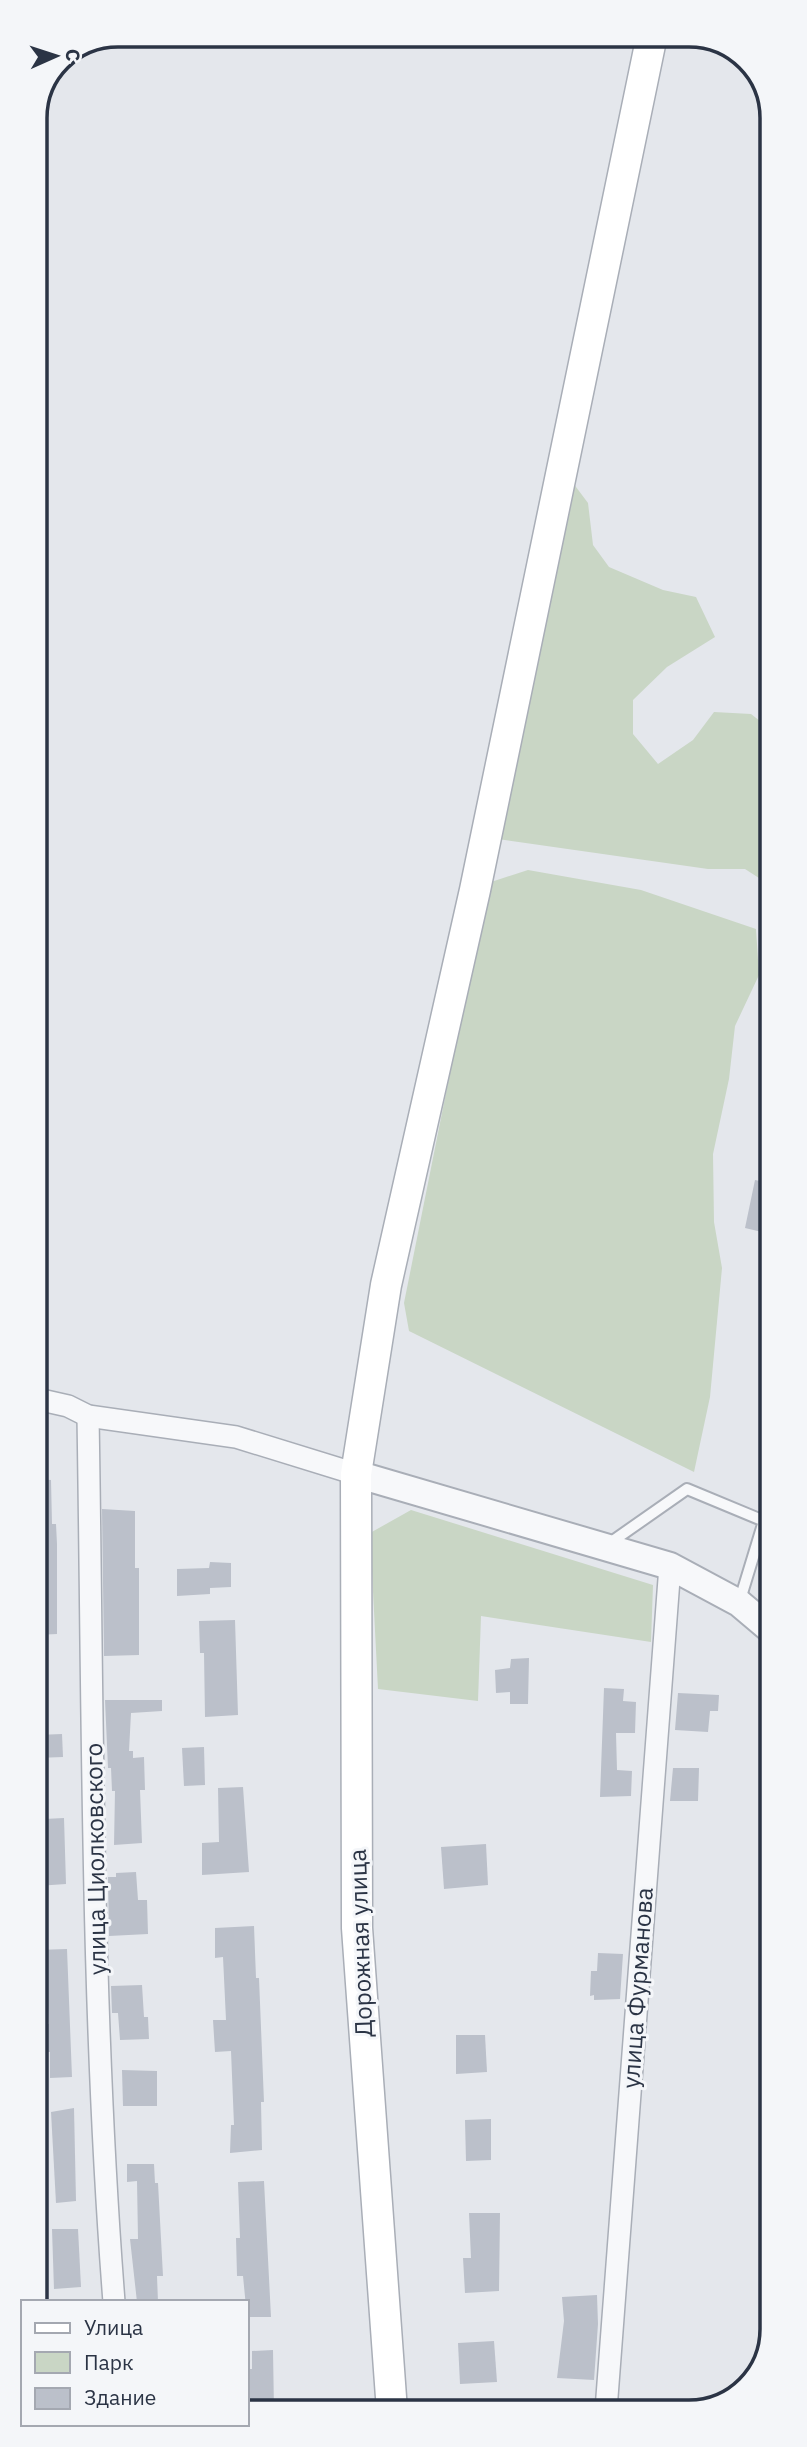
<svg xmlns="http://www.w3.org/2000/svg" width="807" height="2447" font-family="'IBM Plex Sans',sans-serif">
<rect width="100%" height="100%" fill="#e4e7ec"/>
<g fill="#c9d6c5">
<path d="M570,479L588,503L593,545L609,567L663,590L696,597L715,637L667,667L633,700V734L658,764L693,740L714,712L751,714L770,729V885L745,869H708L498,839Z"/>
<path d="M528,870L641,890L756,929L759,975L735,1026L729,1079L713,1154L714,1222L722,1268L710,1397L694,1472L409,1331L404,1303L488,883Z"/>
<path d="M411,1510L653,1585L651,1642L481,1616L478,1701L378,1689L370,1533Z"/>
</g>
<g fill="#bbc0ca">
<path d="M755,1180L771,1183V1234L745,1228Z"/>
<path d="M37,1479L51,1480L52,1524H56L57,1544V1634L37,1635Z"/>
<path d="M102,1509L135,1511V1568H139V1655L104,1656Z"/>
<path d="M210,1562L231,1563V1587L210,1588V1594L177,1596V1569L209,1568Z"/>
<path d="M235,1620L238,1715L205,1717L204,1653H200L199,1621Z"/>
<path d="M529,1658L528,1704H510V1692L496,1693L495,1670L510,1668L511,1659Z"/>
<path d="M604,1688L624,1689L623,1701L636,1702L635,1733H616L617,1770L632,1771L631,1796L600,1797Z"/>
<path d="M678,1693L719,1695L718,1711H710L708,1732L675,1730Z"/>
<path d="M105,1700H162V1711L131,1713L129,1751H133V1758L144,1757L145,1790H140L142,1843L114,1845L115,1791H112L111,1768H108Z"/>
<path d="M62,1734L63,1757L37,1758V1735Z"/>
<path d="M204,1747L205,1785L184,1786L182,1748Z"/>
<path d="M673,1768H699L698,1801H670Z"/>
<path d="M243,1787L249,1872L202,1875V1843L219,1842L218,1788Z"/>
<path d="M64,1818L66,1884L37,1886V1853H46L44,1819Z"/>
<path d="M486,1844L488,1885L444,1889L441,1847Z"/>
<path d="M136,1872L138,1900H147L148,1934L109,1936L108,1877H116V1873Z"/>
<path d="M254,1926L256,1978H259L264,2102H261L262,2150L230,2153L231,2125H234L231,2051L215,2052L213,2020H226L223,1957L215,1958V1928Z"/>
<path d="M67,1949L72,2077L50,2078V2052H37V2024H49L46,1969H37V1950Z"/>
<path d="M598,1953L623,1954L620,1999L594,2000V1995L590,1996L591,1971H597Z"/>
<path d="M142,1985L144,2017H148L149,2039L120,2040L118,2013H112L111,1986Z"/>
<path d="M456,2035H485L487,2072L456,2074Z"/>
<path d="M122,2070L157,2071V2106H123Z"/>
<path d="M74,2108L76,2201L56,2203L51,2112Z"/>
<path d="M491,2119V2160L466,2161L465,2120Z"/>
<path d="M127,2164H154L155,2183H158L163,2276H157L158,2302H137L130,2239H138L137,2181L127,2182Z"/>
<path d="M264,2181L271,2317H247L243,2276H237L236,2238H240L238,2182Z"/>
<path d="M469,2213H500L499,2291L465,2293L463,2258H471Z"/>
<path d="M52,2229H78L81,2287L54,2289Z"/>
<path d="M597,2295L598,2324L594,2380L557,2378L564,2321L562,2297Z"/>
<path d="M494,2341L497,2382L460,2384L458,2343Z"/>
<path d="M273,2350L274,2411H247V2369H252V2351Z"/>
</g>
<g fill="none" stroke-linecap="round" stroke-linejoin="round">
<defs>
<path id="service" d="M607,1545L687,1489L764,1521L739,1603"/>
<g id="minor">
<path d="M37,1399L68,1406L88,1416L236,1437L356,1474"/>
<path d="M88,1416C93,1711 91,2008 114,2302"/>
<path d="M606,2410L670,1566"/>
</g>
<path id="tertiary" d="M356,1474L670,1566L739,1603L771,1630"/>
<path id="secondary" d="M392,2411L357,1928L356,1474L386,1285L475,890L652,35"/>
</defs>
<use href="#service" stroke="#a9aeb7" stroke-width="14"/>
<use href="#minor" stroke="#a9aeb7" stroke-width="24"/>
<use href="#tertiary" stroke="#a9aeb7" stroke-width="30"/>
<use href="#secondary" stroke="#a9aeb7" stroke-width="33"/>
<use href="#service" stroke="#f7f8fa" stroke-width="10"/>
<use href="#minor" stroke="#f7f8fa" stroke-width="21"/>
<use href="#tertiary" stroke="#f7f8fa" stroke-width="26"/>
<use href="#secondary" stroke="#fff" stroke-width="30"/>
</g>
<g text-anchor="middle" stroke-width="6" stroke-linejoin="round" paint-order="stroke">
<g font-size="24" fill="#2b3445" stroke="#f4f6f9">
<text transform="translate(96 1859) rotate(-91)" y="8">улица Циолковского</text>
<text transform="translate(361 1943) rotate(-92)" y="8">Дорожная улица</text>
<text transform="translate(638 1988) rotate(-86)" y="8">улица Фурманова</text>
</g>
</g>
<path d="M0 0H807V2447H0ZM118 47H689A71 71 0 0 1 760 118V2329A71 71 0 0 1 689 2400H118A71 71 0 0 1 47 2329V118A71 71 0 0 1 118 47Z" fill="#f4f6f9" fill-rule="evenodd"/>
<path fill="none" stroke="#2b3445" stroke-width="3.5" d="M118 47H689A71 71 0 0 1 760 118V2329A71 71 0 0 1 689 2400H118A71 71 0 0 1 47 2329V118A71 71 0 0 1 118 47Z"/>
<rect x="21" y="2300" width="228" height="126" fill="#f4f6f9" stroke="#a4a8b1" stroke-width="2"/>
<rect x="35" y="2323" width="35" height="10" fill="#ffffff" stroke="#a4a8b1" stroke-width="2"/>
<text x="84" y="2335" font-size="21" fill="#2b3445">Улица</text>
<rect x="35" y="2352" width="35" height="21" fill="#c9d6c5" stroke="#a4a8b1" stroke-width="2"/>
<text x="84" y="2370" font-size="21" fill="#2b3445">Парк</text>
<rect x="35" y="2388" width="35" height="21" fill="#bbc0ca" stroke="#a4a8b1" stroke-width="2"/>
<text x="84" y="2405" font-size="21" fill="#2b3445">Здание</text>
<g transform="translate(56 56) rotate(87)" stroke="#f4f6f9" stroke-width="5" paint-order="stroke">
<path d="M0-5L12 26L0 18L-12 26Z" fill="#2b3445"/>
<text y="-10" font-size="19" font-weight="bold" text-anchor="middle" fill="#2b3445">С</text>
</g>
</svg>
